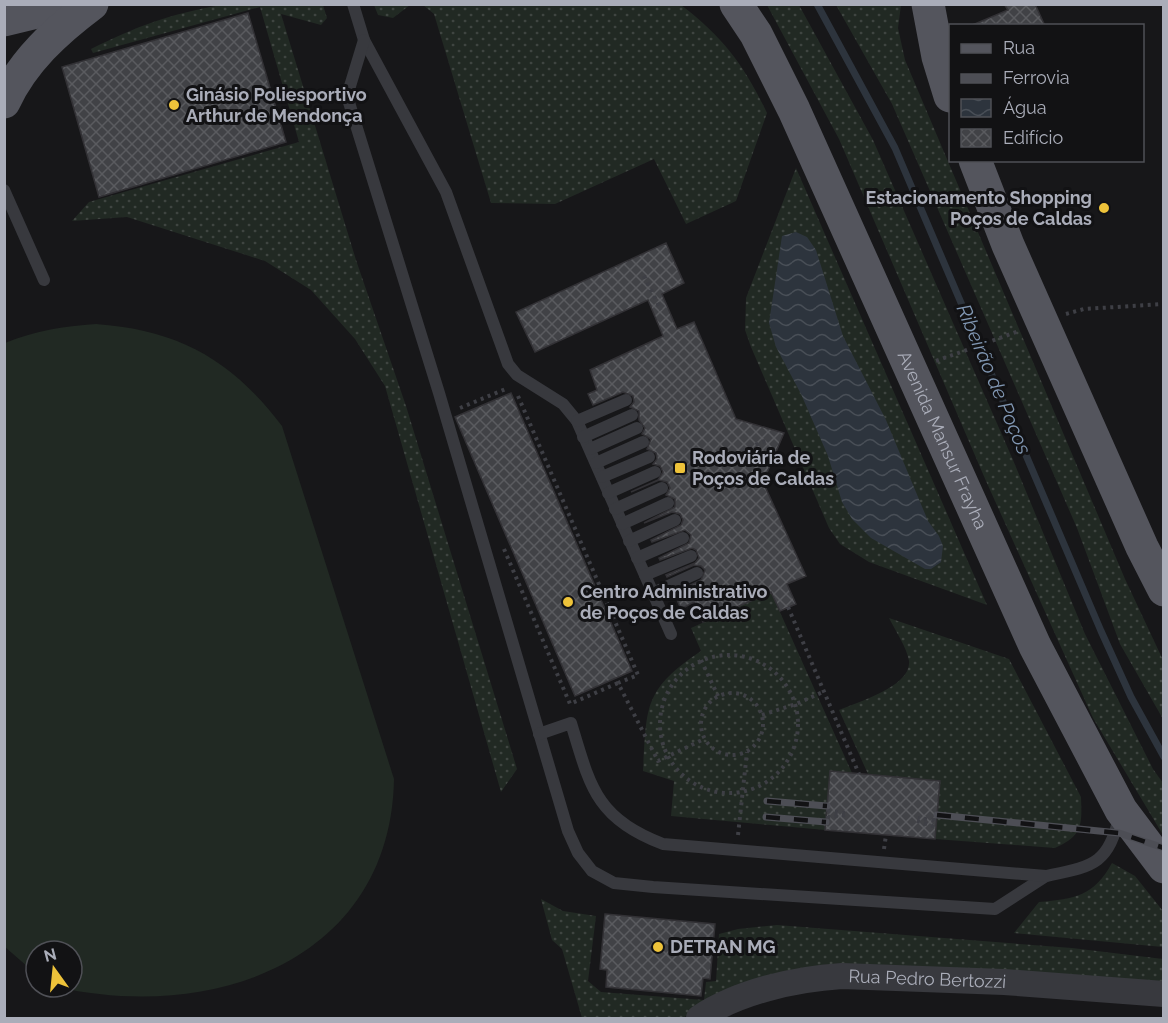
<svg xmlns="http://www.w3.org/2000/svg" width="1168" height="1023" font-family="Raleway,sans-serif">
<defs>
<pattern id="grass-dots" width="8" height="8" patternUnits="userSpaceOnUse" patternTransform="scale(1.5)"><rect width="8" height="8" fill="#212923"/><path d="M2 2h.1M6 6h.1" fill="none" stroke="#3f4541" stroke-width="1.8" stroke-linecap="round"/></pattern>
<pattern id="water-waves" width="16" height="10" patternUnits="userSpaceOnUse" patternTransform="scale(1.5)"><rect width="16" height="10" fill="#2d343d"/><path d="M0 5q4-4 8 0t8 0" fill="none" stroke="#494f57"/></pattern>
<pattern id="building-cross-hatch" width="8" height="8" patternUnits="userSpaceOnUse" patternTransform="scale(1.5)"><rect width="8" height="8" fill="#414246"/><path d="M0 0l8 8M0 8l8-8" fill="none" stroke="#5a5b5f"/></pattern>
</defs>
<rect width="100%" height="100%" fill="#171719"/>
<g fill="url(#grass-dots)">
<path d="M221,5H323L327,18L321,25L281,14L356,260L406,406L517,769L501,792L385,386L355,339L311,290L265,261L127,217L72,221L89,202L299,142L260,7L93,53L91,49C137,26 170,14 221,5Z"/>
<path d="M374,5V4L410,5L393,18L378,15Z"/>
<path d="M423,5H681C724,38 744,65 767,113L736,201L686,224L654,159L555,204L491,203L434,14Z"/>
<path d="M767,5H799L873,140L1013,460L1085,634L1153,769L1163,783V835L1093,718L986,481L839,139Z"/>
<path d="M836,5H901L898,28L905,60L1125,579L1163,660V719L1120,644L1077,528L892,104Z"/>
<path d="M796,168L987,605L869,562L840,544L829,528L751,347L745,330L746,298Z"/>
<path d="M771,592L852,773L825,830L671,816L674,781L643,771C647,706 643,690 701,651L691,628Z"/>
<path d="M889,618L1009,659L1081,797C1082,824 1083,836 1055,848L935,839L940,781L868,774L839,710C858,702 912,686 909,661C907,648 895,630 889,618Z"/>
<path d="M1112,863L1135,876L1163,911V947L1014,933L1039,902C1075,899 1094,896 1112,863Z"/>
<path d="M541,899L563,911L596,916L588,981L601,992L704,1000L706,982L716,981L719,934L738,929L777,925L1072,948L1163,959V992L827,973L703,1005L683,1018H582L562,949L552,940Z"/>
</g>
<path fill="#212923" d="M96,324C179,330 232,360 282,426L394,779C391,957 218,1023 57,987H72V951H36V974L5,947V343C35,331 63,326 96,324Z"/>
<path fill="url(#water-waves)" d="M796,232L807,237L816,250L843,336L886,420L928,521L939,536L943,546L941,562L931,569H925L871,538L852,519L842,502L828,456L801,394L776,347L769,323L782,236Z"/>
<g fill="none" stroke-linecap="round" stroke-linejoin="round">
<path stroke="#2d343d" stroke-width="7" d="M817,4L895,148L1101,631L1131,697L1164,757"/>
</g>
<g fill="url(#building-cross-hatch)" stroke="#323135" stroke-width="1.5">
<path d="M1004,4H1035L1045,26H970L1008,10Z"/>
<path d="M248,13L286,142L99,197L62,67Z"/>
<path d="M666,243L684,283L662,294L677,329L694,322L736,419L784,433L763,482L806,576L787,584L796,604L780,611L771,592L703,622L694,602L681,609L674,593L701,580L705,570L701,566L694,565L667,577L666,575L695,563L699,558L696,550L692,548L660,560L659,558L689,543L691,535L685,530L652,542L651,540L681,525L683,520L680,514L672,512L644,523L675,507V499L666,495L670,488L667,482L659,480L631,492L658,480L663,472L660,466L653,464L657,459L656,453L647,449L651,439L642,434L645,428L639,420V411L630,407L634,402L633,396L623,392L593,405L588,394L597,390L590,370L663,336L648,300L535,352L516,312Z"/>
<path d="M511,393L632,671L575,696L455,417Z"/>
<path d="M830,771L940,781L935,839L825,830Z"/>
<path d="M605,914L715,924L710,979L703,978L701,996L606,987L607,970L600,969Z"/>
</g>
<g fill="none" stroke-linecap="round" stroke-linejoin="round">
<g stroke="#3e3f45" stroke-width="4" stroke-dasharray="3 4.5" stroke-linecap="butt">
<path d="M644,276L661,310"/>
<path d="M1066,314L1084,309L1164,304"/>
<path d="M936,361L1019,331"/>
<path d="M518,396L638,675L618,683L658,761L704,739"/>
<path d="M460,408L508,388"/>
<path d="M735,454L769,439"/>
<path d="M504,549L570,704L618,683"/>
<path d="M788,607L859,774"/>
<circle cx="729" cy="724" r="69"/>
<path d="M701,660L718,696"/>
<circle cx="732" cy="724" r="31"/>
<path d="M762,715L796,704L823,692"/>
<path d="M845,815L828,817V811L845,813"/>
<path d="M917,821L933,826L934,820L918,818"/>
<path d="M738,835L747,752"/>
<path d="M884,849L886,835"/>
</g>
<g stroke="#38393e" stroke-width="12">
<path d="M353,4L364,40L446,192L508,364L517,375L563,404L577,421L671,634"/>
<path d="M364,40L347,96L439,393L568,831L578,853L592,871L614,883L653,887L995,909L1046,876"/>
<path d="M4,190L44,280"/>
<path d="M577,421L626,400"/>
<path d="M583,437L632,415"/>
<path d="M590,449L637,428"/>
<path d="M596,463L643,442"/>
<path d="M602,477L649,457"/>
<path d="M608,493L655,472"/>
<path d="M615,509L662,488"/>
<path d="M622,524L668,503"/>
<path d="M629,541L675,520"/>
<path d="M637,558L683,538"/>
<path d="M645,575L691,556"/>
<path d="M653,593L697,573"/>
<path d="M539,734L571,723C590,786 596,819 663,844L1046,876C1094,866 1108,865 1120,814"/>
</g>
<path stroke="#38393e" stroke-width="26" id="s1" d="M699,1018C738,992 794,979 842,976L1004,982L1164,994"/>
<g stroke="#54555d" stroke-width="33">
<path id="s2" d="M736,4L756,34L794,110L1035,646L1121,810L1164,867"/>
<path d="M928,4L938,57L950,96"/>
<path d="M4,20L70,4"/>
<path d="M4,102C23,61 56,31 92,4"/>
<path d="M975,160L1008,245L1142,547L1164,590"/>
</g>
<defs>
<g id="rail">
<path d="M767,801L827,806"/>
<path d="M937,815L1119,833L1164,848"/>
<path d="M766,817L826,822"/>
</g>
</defs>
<use href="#rail" stroke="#4d4e55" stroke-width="7"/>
<use href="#rail" stroke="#121214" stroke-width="4.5" stroke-dasharray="14" stroke-linecap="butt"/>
</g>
<g fill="#eec33a" stroke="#121214" stroke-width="2">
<circle cx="174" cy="105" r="6"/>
<circle cx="1104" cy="208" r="6"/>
<rect x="674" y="462" width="12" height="12" rx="3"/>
<circle cx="568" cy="602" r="6"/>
<circle cx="658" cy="947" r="6"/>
</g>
<g text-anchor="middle" stroke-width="6" stroke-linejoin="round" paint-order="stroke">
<g font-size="18" font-weight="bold" fill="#aaadb9" stroke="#121214" text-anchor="start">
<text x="186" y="101">Ginásio Poliesportivo<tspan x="186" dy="21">Arthur de Mendonça</tspan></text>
<text x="1092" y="204" text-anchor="end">Estacionamento Shopping<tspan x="1092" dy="21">Poços de Caldas</tspan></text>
<text x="692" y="464">Rodoviária de<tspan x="692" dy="21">Poços de Caldas</tspan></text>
<text x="580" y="598">Centro Administrativo<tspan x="580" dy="21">de Poços de Caldas</tspan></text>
<text x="670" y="953">DETRAN MG</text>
</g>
<g font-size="18" fill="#aaadb9" stroke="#121214">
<text dy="6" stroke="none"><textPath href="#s2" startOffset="483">Avenida Mansur Frayha</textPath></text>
<text dy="6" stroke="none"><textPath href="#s1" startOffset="236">Rua Pedro Bertozzi</textPath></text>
</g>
<g font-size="20" font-style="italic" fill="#8197b3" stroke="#121214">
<text transform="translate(994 379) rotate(67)" y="7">Ribeirão de Poços</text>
</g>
</g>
<rect width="1168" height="1023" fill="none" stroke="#aaadb9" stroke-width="12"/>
<rect x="949" y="24" width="195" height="138" fill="#121214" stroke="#4f5056" stroke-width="1.5"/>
<rect x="961" y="44" width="30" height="9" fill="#54555d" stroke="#4f5056" stroke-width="1.5"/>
<text x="1003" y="54" font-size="18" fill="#aaadb9">Rua</text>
<rect x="961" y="74" width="30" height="9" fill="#4d4e55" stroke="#4f5056" stroke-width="1.5"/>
<text x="1003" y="84" font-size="18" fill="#aaadb9">Ferrovia</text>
<rect x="961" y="99" width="30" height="18" fill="url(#water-waves)" stroke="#4f5056" stroke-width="1.5"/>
<text x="1003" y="114" font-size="18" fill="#aaadb9">Água</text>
<rect x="961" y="129" width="30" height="18" fill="url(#building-cross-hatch)" stroke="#4f5056" stroke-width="1.5"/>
<text x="1003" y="144" font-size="18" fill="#aaadb9">Edifício</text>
<g transform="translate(54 969) rotate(345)"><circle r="28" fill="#121214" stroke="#4f5056" stroke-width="1.5"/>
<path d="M0-4.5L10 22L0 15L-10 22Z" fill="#eec33a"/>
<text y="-9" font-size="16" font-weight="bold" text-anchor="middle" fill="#aaadb9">N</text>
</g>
</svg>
